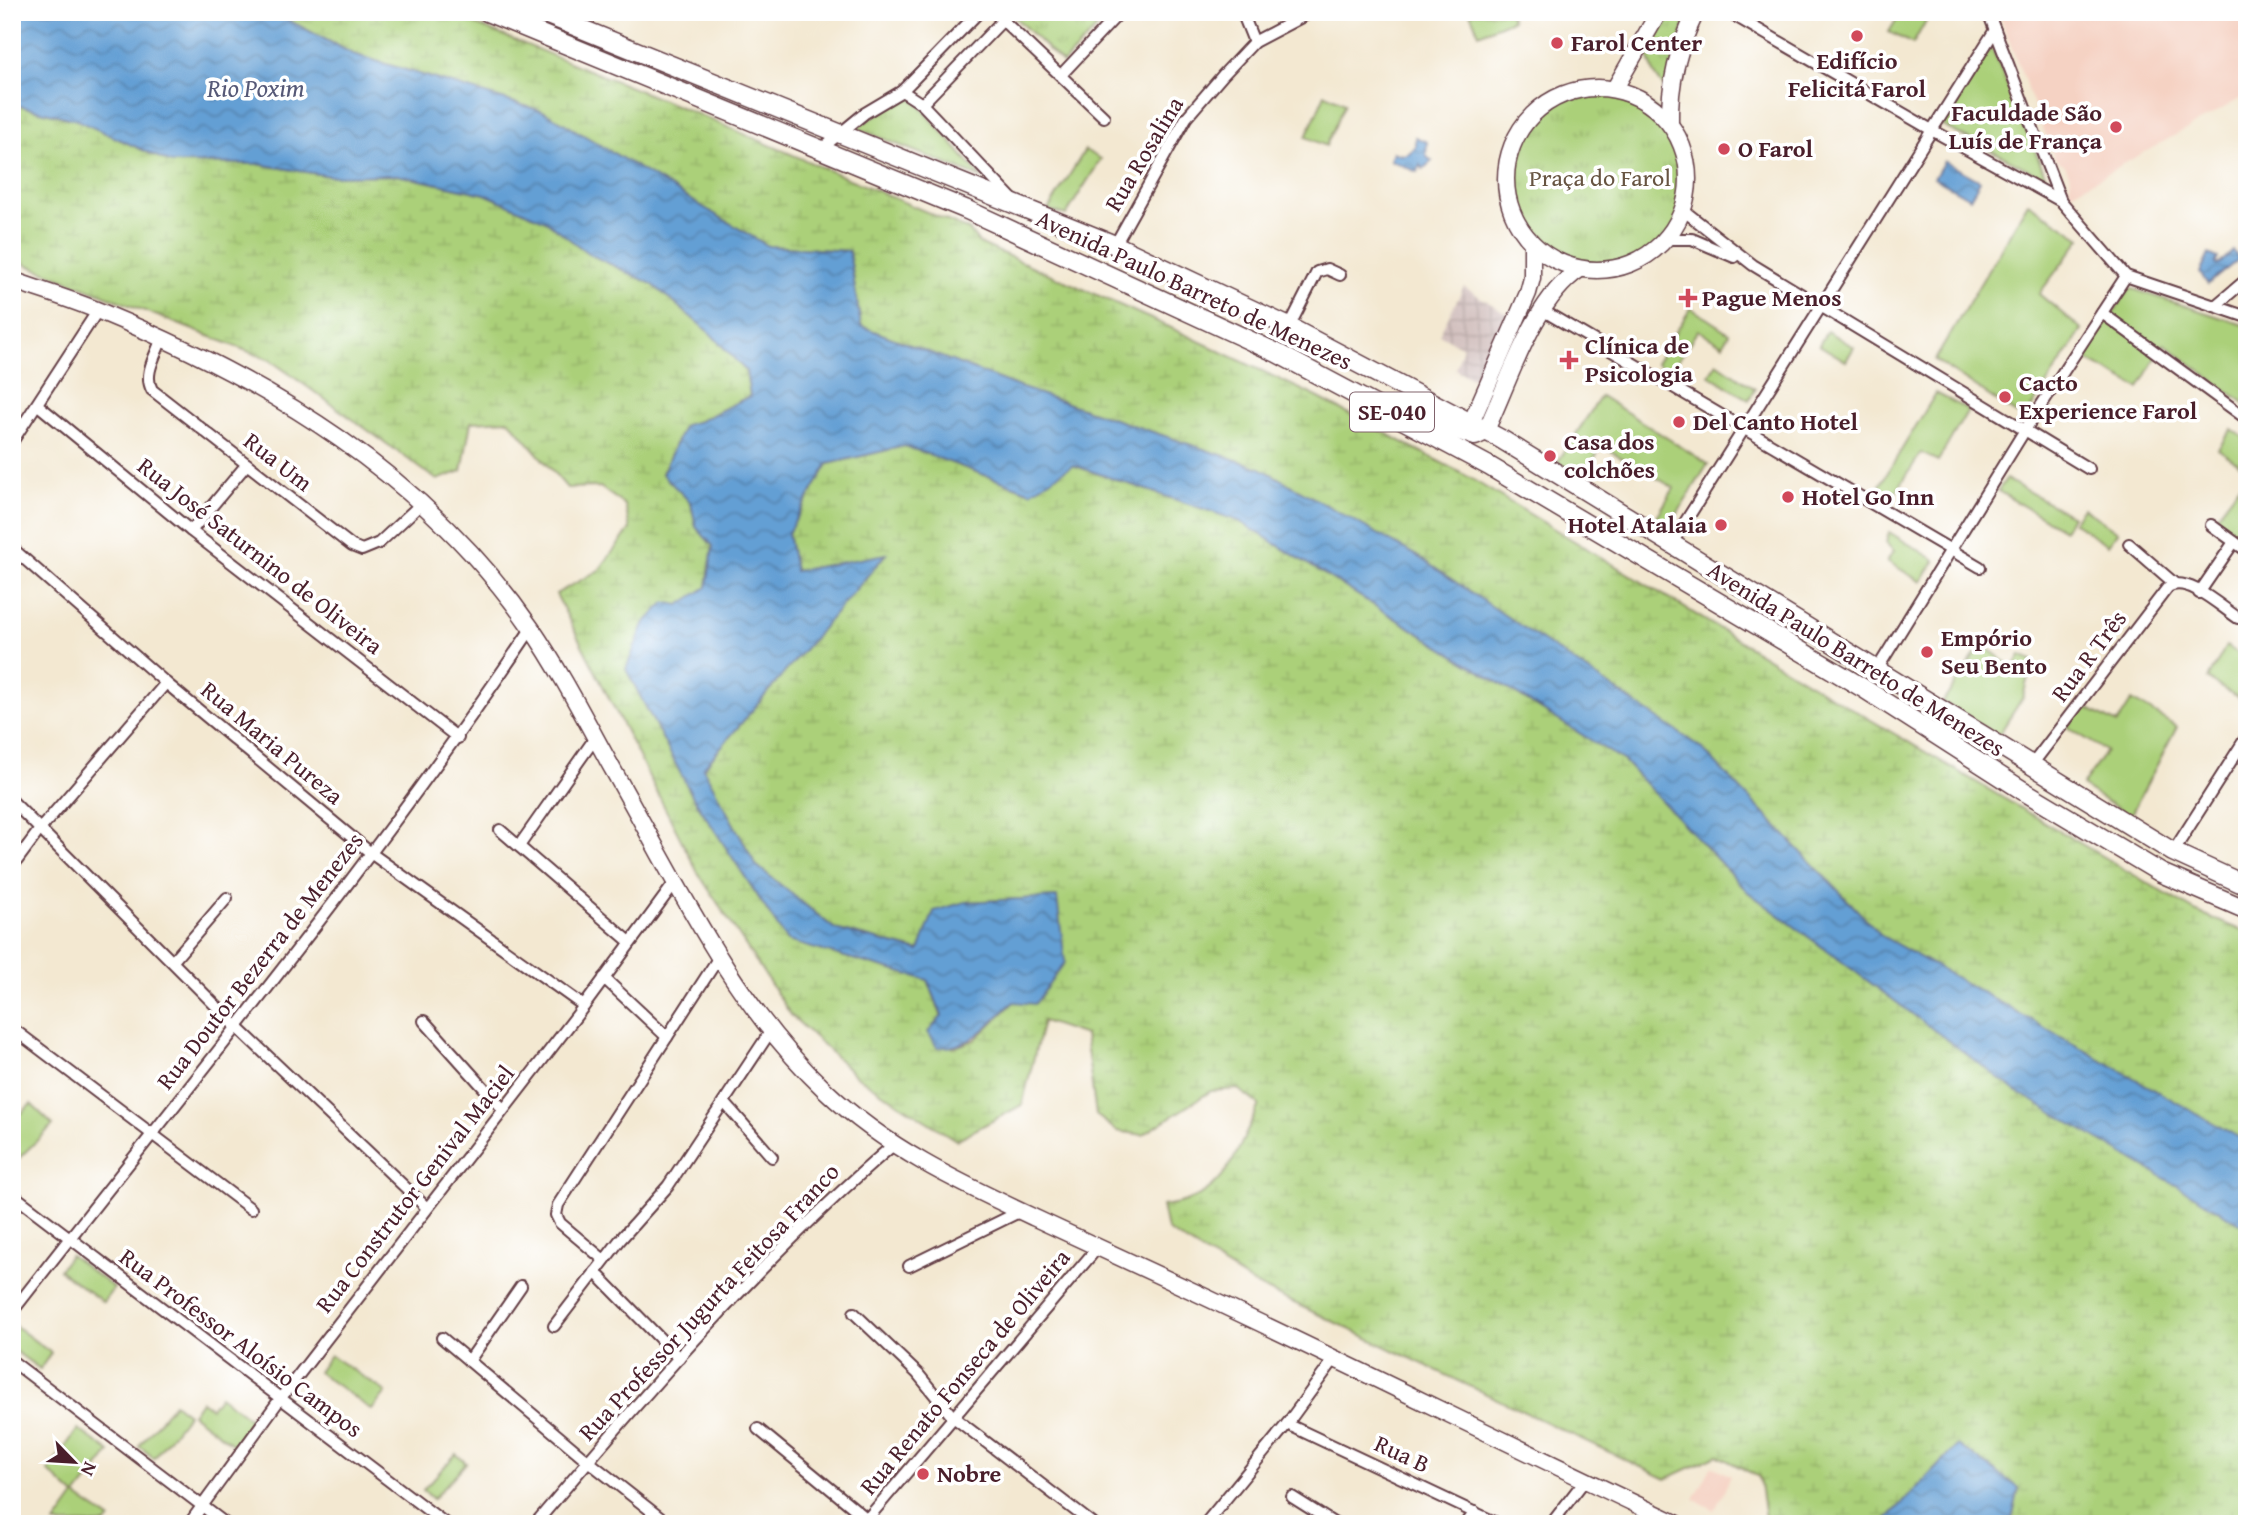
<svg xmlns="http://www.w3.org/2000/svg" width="2259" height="1536" font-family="'Gentium Book Plus',serif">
<defs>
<pattern id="industrial-grid" width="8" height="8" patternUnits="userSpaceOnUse" patternTransform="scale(1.75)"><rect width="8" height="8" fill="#d1bfbd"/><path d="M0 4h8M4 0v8" fill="none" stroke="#b5a4a3"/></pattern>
<pattern id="wetland-marsh" width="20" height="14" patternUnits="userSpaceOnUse" patternTransform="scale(1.75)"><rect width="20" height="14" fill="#abd079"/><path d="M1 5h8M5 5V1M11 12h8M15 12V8" fill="none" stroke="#95b269"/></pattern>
<pattern id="park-tufts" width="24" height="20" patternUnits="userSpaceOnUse" patternTransform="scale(1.75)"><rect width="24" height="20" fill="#abd079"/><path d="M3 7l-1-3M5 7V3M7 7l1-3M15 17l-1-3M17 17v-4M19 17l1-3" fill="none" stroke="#95b269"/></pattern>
<pattern id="water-waves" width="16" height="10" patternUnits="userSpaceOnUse" patternTransform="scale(1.75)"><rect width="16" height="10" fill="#649fd4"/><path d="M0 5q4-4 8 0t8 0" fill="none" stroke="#5481ac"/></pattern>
</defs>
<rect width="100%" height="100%" fill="#fff"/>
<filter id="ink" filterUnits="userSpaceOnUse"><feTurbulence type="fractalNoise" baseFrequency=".0143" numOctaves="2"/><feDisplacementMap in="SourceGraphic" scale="14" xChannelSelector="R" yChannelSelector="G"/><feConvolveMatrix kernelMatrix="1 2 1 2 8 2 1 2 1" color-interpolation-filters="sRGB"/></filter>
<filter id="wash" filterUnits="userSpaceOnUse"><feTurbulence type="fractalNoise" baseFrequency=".00686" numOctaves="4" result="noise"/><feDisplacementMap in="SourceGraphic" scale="28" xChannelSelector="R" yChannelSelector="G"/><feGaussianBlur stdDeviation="1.57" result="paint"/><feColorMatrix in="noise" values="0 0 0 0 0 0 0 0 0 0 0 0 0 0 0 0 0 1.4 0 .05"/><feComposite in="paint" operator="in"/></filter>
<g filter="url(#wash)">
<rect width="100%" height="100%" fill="#f3e8d1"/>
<g fill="#f5d2c3">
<path d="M1998,12H2247V95L2068,195L2071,178L2065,165L2055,159Z"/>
<path d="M1712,1466L1731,1476L1715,1510L1694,1499Z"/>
</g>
<path fill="url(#industrial-grid)" d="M1464,287L1509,315L1476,380L1455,369L1463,347L1439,334Z"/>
<g fill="#abd079" stroke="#7a7852" stroke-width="2">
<path d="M1509,12L1512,20L1479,34L1470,13Z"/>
<path d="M1901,12H1931L1913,44L1889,32Z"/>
<path d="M1991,46L2047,179L1941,125Z"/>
<path d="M1325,94L1345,103L1326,146L1306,137Z"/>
<path d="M1085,150L1101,159L1066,215L1048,210Z"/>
<path d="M2028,203L2081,238L2039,294L2082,330L2024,419L1935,360Z"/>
<path d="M2130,288L2247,326V405L2164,344L2139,388L2083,358Z"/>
<path d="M1691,308L1729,333L1723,345L1698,330L1670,372L1656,363Z"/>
<path d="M1827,331L1854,347L1846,361L1819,345Z"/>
<path d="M1717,363L1755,389L1749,400L1709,375Z"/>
<path d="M1936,393L1968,410L1938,461L1921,453L1889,503L1874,495Z"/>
<path d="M1601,396L1708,464L1668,529L1655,520L1674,488L1602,446L1582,478L1557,463Z"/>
<path d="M2232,429L2247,440V469L2218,449Z"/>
<path d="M2006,479L2072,516L2064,530L1998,491Z"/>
<path d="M2244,480L2247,482L2244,542L2213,520Z"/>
<path d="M2083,508L2118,532L2108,545L2073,522Z"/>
<path d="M1889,532L1935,560L1921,582L1887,561L1894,551L1886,543Z"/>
<path d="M1982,644L2013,668L2021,655L2032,660L2023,697L1998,736L1943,702Z"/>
<path d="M2226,646L2247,658V703L2208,679Z"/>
<path d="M2132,700L2177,727L2130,816L2082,786L2106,751L2067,727L2084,706L2117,724Z"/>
<path d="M31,1104L53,1125L12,1165V1122Z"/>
<path d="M70,1255L114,1288L103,1302L59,1270Z"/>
<path d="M14,1325L51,1353L40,1369L12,1349Z"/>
<path d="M330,1355L386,1392L372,1410L318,1372Z"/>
<path d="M220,1396L253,1421L235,1446L192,1414L201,1401L211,1408Z"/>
<path d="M174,1403L188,1414L154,1458L139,1446Z"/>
<path d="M78,1429L110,1452L76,1496L110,1519L106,1524H55L75,1496L48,1471Z"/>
<path d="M456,1454L466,1463L433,1499L423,1490Z"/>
</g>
<g fill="url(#wetland-marsh)" stroke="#7a7852" stroke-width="2">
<path d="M273,12H445L690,111L969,230L979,243L1167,326L1317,397L1465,475L1832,697L2195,911L2247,933V1142L1882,936L1700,747L1417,556L1260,468L1019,387L861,326L849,251L768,246L545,112L353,54Z"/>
<path d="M12,104L77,120L171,163L257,164L330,176L397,175L485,194L546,221L589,254L652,284L710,333L746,371L750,396L699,421L684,425L662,473L691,503L696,527L713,546L707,587L679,606L626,669L693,797L787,941L928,980L953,1048L975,1040L1014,1002L1057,897L965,902L919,951L835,929L756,865L703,768L885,555L795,571L788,533L828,464L905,446L1030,492L1072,465L1239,521L1624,761L1748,892L2016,1090L2247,1227V1524H2011L2019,1488L1958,1445L1882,1524H1766L1759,1477L1717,1455L1666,1479L1256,1285L1167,1230L1162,1206C1225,1200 1235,1155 1259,1105L1238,1089L1211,1091L1143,1135L1117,1131L1096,1115L1085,1035L1043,1021L1022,1105L956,1140L856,1076L791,1015L698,873L556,594L599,570L630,529L625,505L600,487L567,488L509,420L471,422L462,471L437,480L270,360L12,259Z"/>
</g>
<g fill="url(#park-tufts)" stroke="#7a7852" stroke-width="2">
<path d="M1009,12H1109L1111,14L1063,63Z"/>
<path d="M1669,12H1688L1666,91L1654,73L1648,56Z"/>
<circle cx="1597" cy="179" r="91"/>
<path d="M905,97L915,100L982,178L856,128Z"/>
</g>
<g fill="url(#water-waves)" stroke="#575f80" stroke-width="2">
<path d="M12,12H273L353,54L545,112L768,246L849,251L861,326L1019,387L1260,468L1417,556L1700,747L1882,936L2247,1142V1227L2016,1091L1748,892L1624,761L1239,521L1073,465L1031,492L905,446L828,464L788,533L795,571L886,554L703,768L756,865L835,929L919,951L934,911L965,902L1057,897L1065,962L1035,1004L1014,1002C989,1023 972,1050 937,1047L928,1032L942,1016L928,980L787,941L693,797L626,669L644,624L665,602L679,605L707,587L713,546L696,527L691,503L662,474L684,425L700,421L750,396L746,371L710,333L652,284L589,254L546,221L485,194L397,175L330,176L257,164L171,163L77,120L12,104Z"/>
<path d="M1415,137L1427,142L1426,156L1432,161L1423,169L1420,165L1417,172L1390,160L1393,152C1403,157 1409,155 1415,147Z"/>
<path d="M1944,161L1980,181L1970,198L1934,178Z"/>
<path d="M2233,251L2239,259L2208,284L2200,273L2209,254L2218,258L2215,264L2218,265Z"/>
<path d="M1958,1445L2019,1488L2011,1524H1882Z"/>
</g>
</g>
<g filter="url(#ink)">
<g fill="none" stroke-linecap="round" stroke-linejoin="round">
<defs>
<g id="street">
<path d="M994,12L1104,117"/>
<path d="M1242,12L1254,42"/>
<path d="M1728,12L1930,129L2061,201L2126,276L2247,317"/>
<path d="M1988,12L2061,201"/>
<path d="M1061,75L1120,12"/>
<path d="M902,91L922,104L1013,200"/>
<path d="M922,104L1002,21"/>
<path d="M821,149L865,113L902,91L979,12"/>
<path d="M1683,210L1753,265L2089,469"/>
<path d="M1665,239H1692L1734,257"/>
<path d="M1115,245L1186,118L1223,75L1254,42L1311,12"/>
<path d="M2215,306L2247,279"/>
<path d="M1542,310L1980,567"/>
<path d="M2102,313L2247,419"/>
<path d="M1289,327L1317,272L1327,269L1340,275"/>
<path d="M162,338C156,355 143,374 152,390L352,546L362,550L379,543L423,502"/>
<path d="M38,405L191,531L458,738"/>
<path d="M12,442L98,310"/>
<path d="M2211,525L2247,551"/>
<path d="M191,531L247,464"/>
<path d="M1672,543L1995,30"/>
<path d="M2129,544L2174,583"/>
<path d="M12,548L166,683L372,854L584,1006"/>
<path d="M2199,593L2234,542"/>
<path d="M1876,671L2025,430L2126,276"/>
<path d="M2031,766L2168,587C2188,575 2221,607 2238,618"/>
<path d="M12,801L235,1025L427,1208"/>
<path d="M500,830L630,942"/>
<path d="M519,846L595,738"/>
<path d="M2173,852L2247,736"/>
<path d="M12,867L41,828L166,683"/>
<path d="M173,961L227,898"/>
<path d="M604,978L667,1037"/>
<path d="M424,1021L502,1108"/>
<path d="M12,1028L251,1209"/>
<path d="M724,1102L772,1157"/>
<path d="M12,1194L446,1524"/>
<path d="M604,1260L560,1223L556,1215L558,1205L719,957"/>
<path d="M909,1266L1021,1211"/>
<path d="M595,1272L679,1358"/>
<path d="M12,1312C188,1086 372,866 531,629"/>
<path d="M854,1313L918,1374L952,1416L1093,1524"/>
<path d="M554,1326L620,1240L668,1186L770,1032"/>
<path d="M442,1338L588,1461L668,1524"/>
<path d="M12,1361L226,1524"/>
<path d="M469,1361L521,1286"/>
<path d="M1287,1424L1499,1524"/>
<path d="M758,1429L872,1523"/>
<path d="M1292,1497L1335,1524"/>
<path d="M189,1524L280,1399L584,1006L676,881"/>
<path d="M535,1524C646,1392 761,1259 892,1146"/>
<path d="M863,1524L1098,1247"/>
<path d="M1205,1524L1287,1424L1335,1358"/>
<path d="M1466,1524L1475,1512"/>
<path d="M1551,1524L1585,1480"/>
</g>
<g id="secondary">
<circle cx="1597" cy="179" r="91"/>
<path d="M1615,88L1659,12"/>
<path d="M1670,123C1669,82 1678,49 1696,12"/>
<path d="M12,280C42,291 74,300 104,313C271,382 426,476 531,628C561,672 586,721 612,768C675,879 731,1001 825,1090C887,1149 958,1182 1035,1218C1091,1244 1146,1270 1201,1295C1361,1370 1518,1449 1678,1524"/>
<path d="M1471,423L1528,293L1532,278V243"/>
<path d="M1486,430C1510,380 1533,300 1580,269"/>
</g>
<g id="primary">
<path d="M487,12L965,209L1277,353L1489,466L1863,688L2022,790L2161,873L2247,910"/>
<path d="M540,12L1115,245L1289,327L1501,439L2173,852L2247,886"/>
<path d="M1431,421L1475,436L1486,431"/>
</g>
</defs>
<use href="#street" stroke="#633d44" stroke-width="14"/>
<use href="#secondary" stroke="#633d44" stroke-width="19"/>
<use href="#primary" stroke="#633d44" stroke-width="21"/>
<use href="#street" stroke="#fff" stroke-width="10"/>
<use href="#secondary" stroke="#fff" stroke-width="16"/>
<use href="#primary" stroke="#fff" stroke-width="18"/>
</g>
</g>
<g fill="#d1495b" stroke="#fff" stroke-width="2.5">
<circle cx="1857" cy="36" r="7"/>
<circle cx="1557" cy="43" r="7"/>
<circle cx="2116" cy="127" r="7"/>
<circle cx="1724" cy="149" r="7"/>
<path d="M1684.5 287.5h7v7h7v7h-7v7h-7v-7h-7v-7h7z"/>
<path d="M1565.5 349.5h7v7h7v7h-7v7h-7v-7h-7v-7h7z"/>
<circle cx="2005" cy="397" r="7"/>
<circle cx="1679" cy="422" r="7"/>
<circle cx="1550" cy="456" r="7"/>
<circle cx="1788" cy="497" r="7"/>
<circle cx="1721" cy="525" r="7"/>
<circle cx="1927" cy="652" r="7"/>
<circle cx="923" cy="1474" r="7"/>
</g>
<g text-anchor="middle" stroke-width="7" stroke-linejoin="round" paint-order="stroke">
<rect fill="#fff" stroke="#80626b" stroke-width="2" x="1350" y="392.5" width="84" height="39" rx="5"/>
<g font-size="23" font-weight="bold" fill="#4a1f2b">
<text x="1392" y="420">SE-040</text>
</g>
<g font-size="24" font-weight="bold" fill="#4a1f2b" stroke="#fff" text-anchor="start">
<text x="1571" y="51">Farol Center</text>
<text x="1857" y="69" text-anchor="middle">Edifício<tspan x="1857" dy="28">Felicitá Farol</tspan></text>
<text x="2102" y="121" text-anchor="end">Faculdade São<tspan x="2102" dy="28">Luís de França</tspan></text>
<text x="1738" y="157">O Farol</text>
<text x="1702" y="306">Pague Menos</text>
<text x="1585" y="354">Clínica de<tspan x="1585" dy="28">Psicologia</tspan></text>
<text x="2019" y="391">Cacto<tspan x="2019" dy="28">Experience Farol</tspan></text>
<text x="1693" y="430">Del Canto Hotel</text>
<text x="1564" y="450">Casa dos<tspan x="1564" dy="28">colchões</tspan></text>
<text x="1802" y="505">Hotel Go Inn</text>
<text x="1707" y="533" text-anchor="end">Hotel Atalaia</text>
<text x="1941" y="646">Empório<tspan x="1941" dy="28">Seu Bento</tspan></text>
<text x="937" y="1482">Nobre</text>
</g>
<g font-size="24" fill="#4a1f2b" stroke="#fff">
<text transform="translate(1144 154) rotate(-59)" y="8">Rua Rosalina</text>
<text transform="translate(1194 290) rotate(25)" y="8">Avenida Paulo Barreto de Menezes</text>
<text transform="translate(278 462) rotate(38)" y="8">Rua Um</text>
<text transform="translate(260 556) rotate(38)" y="8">Rua José Saturnino de Oliveira</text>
<text transform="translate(2089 656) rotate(-53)" y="8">Rua R Três</text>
<text transform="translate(1856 659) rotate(32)" y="8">Avenida Paulo Barreto de Menezes</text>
<text transform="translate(272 743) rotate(40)" y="8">Rua Maria Pureza</text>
<text transform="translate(260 961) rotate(-52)" y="8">Rua Doutor Bezerra de Menezes</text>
<text transform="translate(415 1189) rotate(-52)" y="8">Rua Construtor Genival Maciel</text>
<text transform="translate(709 1302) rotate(-47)" y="8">Rua Professor Jugurta Feitosa Franco</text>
<text transform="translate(241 1343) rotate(37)" y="8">Rua Professor Aloísio Campos</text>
<text transform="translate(965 1372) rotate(-50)" y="8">Rua Renato Fonseca de Oliveira</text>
<text transform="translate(1402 1454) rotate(25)" y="8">Rua B</text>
</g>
<g font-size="24" fill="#675442" stroke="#fff">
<text x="1600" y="186">Praça do Farol</text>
</g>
<g font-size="26" font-style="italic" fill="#565977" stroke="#fff">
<text x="256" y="97">Rio Poxim</text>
</g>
</g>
<rect width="2259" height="1536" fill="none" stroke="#fff" stroke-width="42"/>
<g transform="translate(74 1462) rotate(115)" stroke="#ffffff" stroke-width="5" paint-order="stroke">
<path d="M0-5L12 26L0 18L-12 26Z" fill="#4a1f2b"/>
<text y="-10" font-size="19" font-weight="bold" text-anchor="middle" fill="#4a1f2b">N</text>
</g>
</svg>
